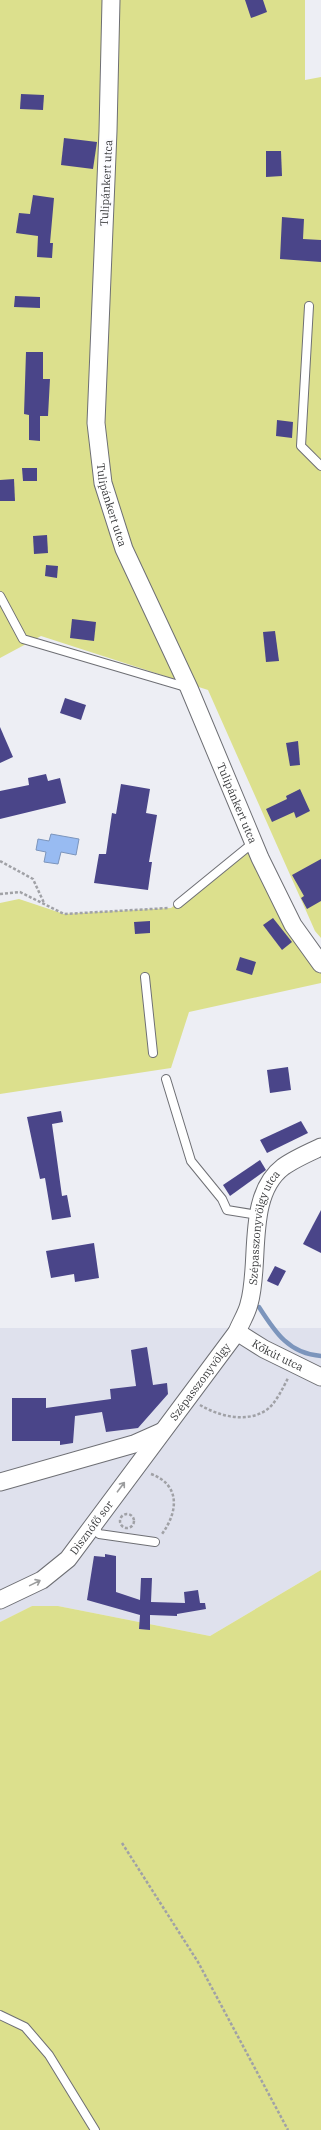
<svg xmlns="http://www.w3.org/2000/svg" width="321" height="2130" font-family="'IBM Plex Serif',serif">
<rect width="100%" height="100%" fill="#edeef4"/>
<path fill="#dfe1ed" d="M0,1328H321V1570L210,1636L58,1606H32L0,1622Z"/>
<g fill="#dce08d">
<path d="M0,0H305V80L321,77V938L315,931L208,690L41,636L0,658Z"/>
<path d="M254,842L321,964V983L189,1012L171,1068L0,1094V903L19,899L64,914L171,908Z"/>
<path d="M321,1570V2130H0V1622L32,1606H58L210,1636Z"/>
</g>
<path fill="#98bbf2" stroke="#7c95bc" d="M51,834L79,839L76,855L61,852L58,864L44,862L46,852L36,850L38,839L49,841Z"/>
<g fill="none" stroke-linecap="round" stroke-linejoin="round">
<path stroke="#7c95bc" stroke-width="4.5" d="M259,1307C275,1332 289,1354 321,1356"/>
</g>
<g fill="#4a4589">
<path d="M245,0H263L267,12L251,18Z"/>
<path d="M21,94L44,95L43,110L20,109Z"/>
<path d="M64,138L97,142L93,169L61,165Z"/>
<path d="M266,151H281L282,176L266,177Z"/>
<path d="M33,195L54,198L50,243H53L52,258L37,257L38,236L16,233L19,213L30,214Z"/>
<path d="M282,217L304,219L303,239L321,240V262L280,259Z"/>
<path d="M15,296L40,297V308L14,307Z"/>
<path d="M26,352H43V379H50L48,416H40V441L29,440V415L24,414Z"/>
<path d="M277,420L293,422L292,438L276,436Z"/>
<path d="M22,468H37V481H23Z"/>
<path d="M14,479L15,501H0V480Z"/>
<path d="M47,535L48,553L34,554L33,536Z"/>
<path d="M46,565L58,566L57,578L45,576Z"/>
<path d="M72,619L96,622L94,641L70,638Z"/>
<path d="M275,631L279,661L266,662L263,632Z"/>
<path d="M65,698L86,705L81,720L60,713Z"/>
<path d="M0,727L13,757L0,763Z"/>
<path d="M298,741L300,765L290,766L286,743Z"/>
<path d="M46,774L48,781L60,778L66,803L0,819V791L29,785L28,778Z"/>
<path d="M121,784L150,789L146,813L157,815L149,862H152L148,890L94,883L99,854H106L112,813L116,814Z"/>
<path d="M300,789L310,811L296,818L294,812L272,822L266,809L287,799L286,796Z"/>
<path d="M321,859V901L307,909L301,898L304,896L292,875Z"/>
<path d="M273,918L292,942L282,950L263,925Z"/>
<path d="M150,921V933L135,934L134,922Z"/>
<path d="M240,957L256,962L252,975L236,970Z"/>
<path d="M288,1067L291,1090L270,1093L267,1070Z"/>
<path d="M61,1111L63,1122L52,1124L62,1196L67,1195L71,1217L52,1220L45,1178L40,1179L27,1117Z"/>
<path d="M301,1121L308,1133L267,1153L260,1140Z"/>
<path d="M260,1160L266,1170L230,1196L223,1185Z"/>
<path d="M321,1210V1253L303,1244Z"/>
<path d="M94,1243L99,1278L75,1282L74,1274L51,1278L46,1251Z"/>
<path d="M275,1266L286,1271L278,1286L267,1281Z"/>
<path d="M147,1347L153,1385L167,1383L168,1394L138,1428L106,1432L102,1412L75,1416L73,1443L60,1445V1441H12V1398H46V1408L111,1399L110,1389L136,1386L131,1350Z"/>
<path d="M105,1554L116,1556V1592L140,1600L141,1578H152L151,1602L185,1603L184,1592L198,1590L200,1603H205L206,1609L177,1614V1616L150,1615V1630L139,1629L140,1615L87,1600L94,1556L105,1557Z"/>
</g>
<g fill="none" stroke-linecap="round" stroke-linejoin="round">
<defs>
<g id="service">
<path d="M309,306L301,446L321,466"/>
<path d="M0,596L23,639L189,688"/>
<path d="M178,904L254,842"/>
<path d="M145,977L153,1053"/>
<path d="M166,1079L191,1161L222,1199L227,1210L258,1215"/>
<path d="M93,1524L99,1534L155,1542"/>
<path d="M0,2015L25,2027L49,2055L95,2130"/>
</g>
<g id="minor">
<path id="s1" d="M111,0L108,131L96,423L103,483L124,549L189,688L260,858L293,925L321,964"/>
<path id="s2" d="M237,1332L264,1349L321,1377"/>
<path d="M0,1482L134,1444L161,1432"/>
<path id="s3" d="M0,1600L42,1580L68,1559L237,1332C241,1322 247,1313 249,1304C261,1264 245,1196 283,1167C294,1159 308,1153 321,1147"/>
</g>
</defs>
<use href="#service" stroke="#6e6f74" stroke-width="10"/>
<use href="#minor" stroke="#6e6f74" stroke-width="19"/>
<g stroke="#a0a1a6" stroke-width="2.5" stroke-dasharray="3 2" stroke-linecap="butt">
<path d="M0,861L33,879L44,903"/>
<path d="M0,894L20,892L64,914L169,908"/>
<path d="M200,1405C219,1416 245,1423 265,1411C275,1405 283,1388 288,1378"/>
<path d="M151,1474C181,1485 178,1512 162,1534"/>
<circle cx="127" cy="1521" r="7"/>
<path d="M122,1843L198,1962L288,2130"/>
</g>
<use href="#service" stroke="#fff" stroke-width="8"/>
<use href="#minor" stroke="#fff" stroke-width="17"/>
</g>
<defs><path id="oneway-shaft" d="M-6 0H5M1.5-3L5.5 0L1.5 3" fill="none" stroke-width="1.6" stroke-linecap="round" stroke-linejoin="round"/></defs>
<g stroke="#9c9d9e">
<use href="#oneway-shaft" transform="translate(121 1487) rotate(-53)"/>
<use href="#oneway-shaft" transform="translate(35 1583) rotate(-26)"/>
</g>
<g text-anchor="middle" stroke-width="4" stroke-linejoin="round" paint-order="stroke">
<g font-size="11" fill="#3a3b3d" stroke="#fbfbff">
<text transform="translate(106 183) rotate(-87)" y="4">Tulipánkert utca</text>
<text dy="4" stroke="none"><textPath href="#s1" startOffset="507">Tulipánkert utca</textPath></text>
<text dy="4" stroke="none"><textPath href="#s1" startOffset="831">Tulipánkert utca</textPath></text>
<text dy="4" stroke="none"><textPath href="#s3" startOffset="472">Szépasszonyvölgy utca</textPath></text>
<text dy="4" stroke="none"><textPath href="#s2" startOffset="47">Kőkút utca</textPath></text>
<text dy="4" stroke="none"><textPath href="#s3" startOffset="301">Szépasszonyvölgy</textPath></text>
<text dy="4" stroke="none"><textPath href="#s3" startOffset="119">Disznófő sor</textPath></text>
</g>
</g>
</svg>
